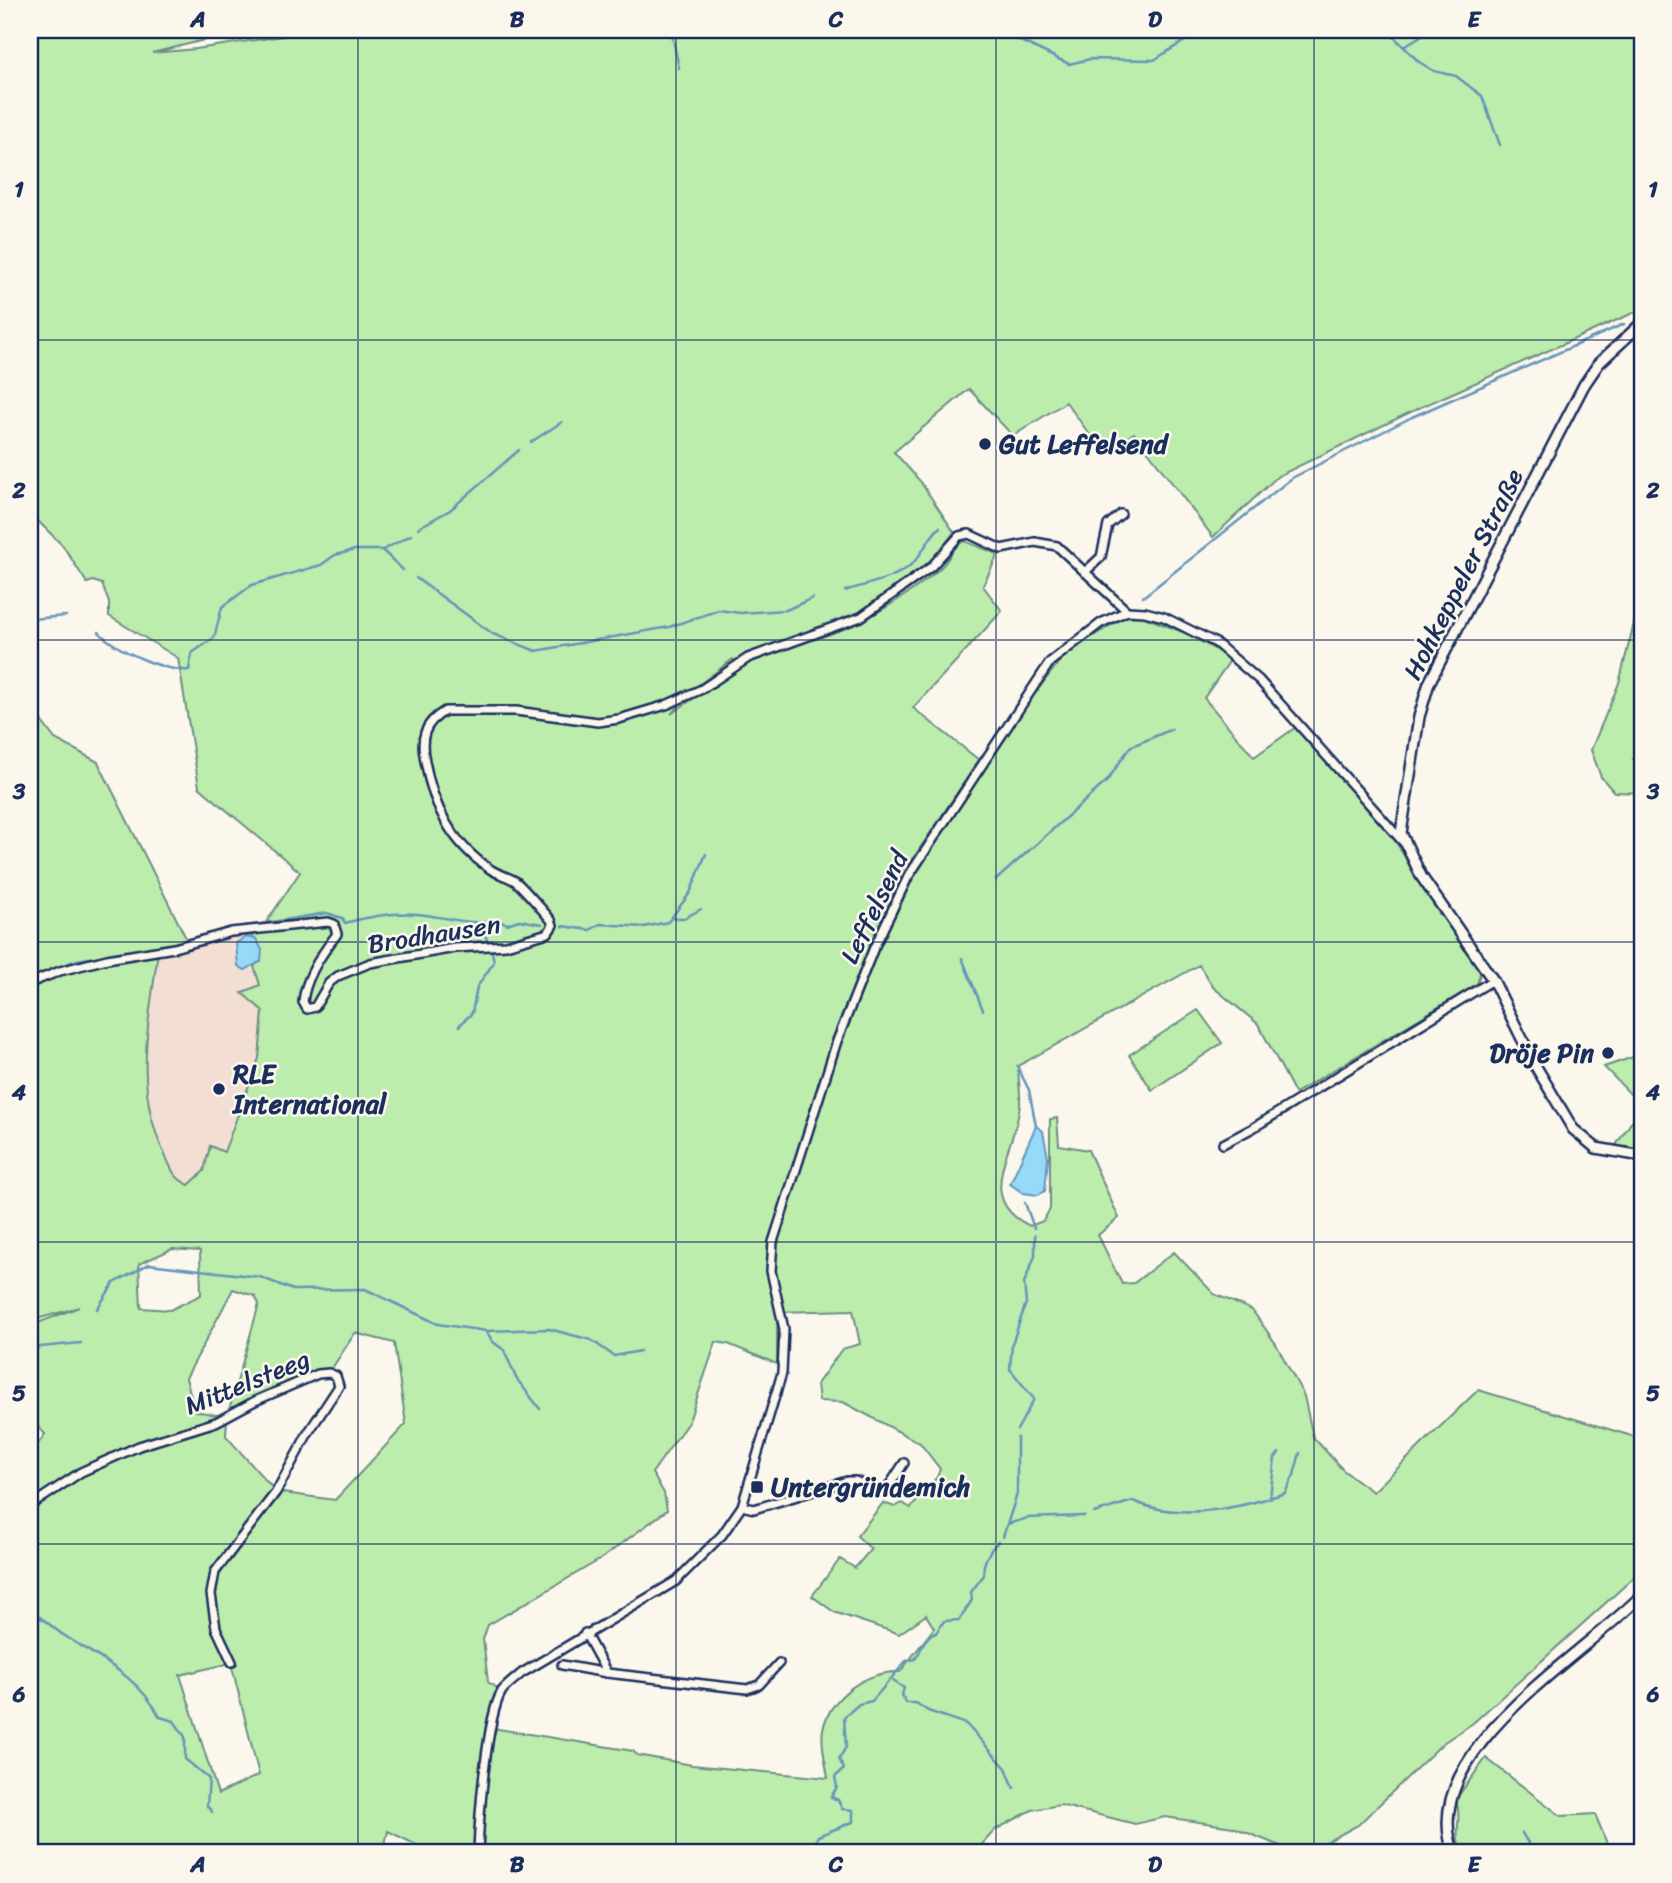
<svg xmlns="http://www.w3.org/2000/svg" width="1672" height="1883" font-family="Sriracha,sans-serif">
<rect width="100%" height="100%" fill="#fbf7ec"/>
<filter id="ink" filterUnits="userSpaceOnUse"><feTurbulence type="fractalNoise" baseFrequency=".0143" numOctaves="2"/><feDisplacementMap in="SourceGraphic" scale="14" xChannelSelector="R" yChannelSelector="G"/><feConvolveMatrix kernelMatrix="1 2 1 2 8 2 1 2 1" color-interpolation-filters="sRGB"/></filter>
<g filter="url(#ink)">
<path fill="#f2ded2" d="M231,932L253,933L251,938L236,943L251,968L254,966L260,985L263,1011L259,1058L224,1152L189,1185L177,1180L155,1135L145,1092L148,1031L159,951Z"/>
<g fill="#bdedac" stroke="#6c8e85" stroke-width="2" fill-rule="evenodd">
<path d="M30,30H245L152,53L196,49L296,34L301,30H1089L1103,35L1131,30H1642V309L1421,407L1278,476L1213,537L1134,433L1103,453L1066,402L1013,436L969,389L894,452L920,481L954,532L930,564L859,614L846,617L850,626C873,618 926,583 943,565C952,556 952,546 964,541L998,554L983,586L1002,611L913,708L979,760L902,875L868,949L831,1043L839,1049L878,951L913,879L1030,700L1066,653L1126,616L1139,615L1188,634L1231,659L1204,698L1254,757L1296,727L1395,840L1421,886L1481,970L1477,984L1295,1093L1258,1024L1213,987L1199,965L1018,1066C1018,1079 1021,1092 1020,1105C1016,1149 972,1199 1030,1226L1043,1221L1050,1209V1119L1057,1118L1059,1145L1088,1150L1119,1218L1098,1235L1122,1284L1134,1283L1174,1252L1214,1294L1252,1310L1276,1344L1304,1396L1313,1437L1343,1470L1373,1492L1478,1390L1642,1439V1570L1473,1723L1443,1743L1358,1825L1323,1844L1293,1851L1233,1827L1165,1817L1135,1824L1060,1805L1032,1810L995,1830L974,1853H433L388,1831L383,1853H30V1455L45,1434L30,1418V1326L79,1307L30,1321V706L55,739L98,762L189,944L158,951C149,1024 132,1089 166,1157C172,1171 175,1179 189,1185L204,1171L210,1146L224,1152L259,1058L263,1011L242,993L260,985L254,966L261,961L256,939L251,938L253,933L263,927L300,872L199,787L178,658L109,616V603L102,584L93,581L87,583L63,546L30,513ZM733,659L739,667L671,714L700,684ZM172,1249L200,1251L201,1295L170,1310L141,1308L139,1264ZM233,1289L255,1296L259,1304L227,1417L195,1411L186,1378ZM853,1310L860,1344L842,1349L817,1384L819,1401L843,1402L920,1443L940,1469L937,1477L911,1508L902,1503L895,1507L883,1503L857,1536L871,1549L855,1568L840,1559L812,1596L834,1612L899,1634L926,1615L934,1628L900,1672C867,1671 831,1695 823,1729C820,1743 826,1764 828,1778L692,1765L637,1755L633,1751L492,1728L502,1692L488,1682L483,1639L488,1625L601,1559L667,1510L664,1493L652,1473L689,1421L716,1342L728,1344L777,1364V1312ZM355,1333L394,1343L406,1424L335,1500L276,1492L226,1436L227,1417L329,1373ZM231,1663L259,1775L218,1794L180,1675Z"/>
<path d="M1642,591V793L1614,792L1601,777L1591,750L1619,683Z"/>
<path d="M1198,1010L1222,1043L1152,1090L1129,1055Z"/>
<path d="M1642,1054V1152L1614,1148L1642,1106L1604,1067Z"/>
<path d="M1486,1758L1561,1816L1595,1814L1611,1853H1462C1452,1834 1463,1819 1456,1799Z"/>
</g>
<g fill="#96d9f8" stroke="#6595ba" stroke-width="2">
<path d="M246,937L256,939L262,950L261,961L245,970L238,966L236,943Z"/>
<path d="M1036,1126L1043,1131L1048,1158L1045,1191L1038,1195L1023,1193L1010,1184Z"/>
</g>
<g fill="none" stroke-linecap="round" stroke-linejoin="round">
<g stroke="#6595ba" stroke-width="2.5">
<path d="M671,30L679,68"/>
<path d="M1007,30L1012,37L1069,64L1090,59L1154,60L1191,37L1231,30"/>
<path d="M1253,30H1268"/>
<path d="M1359,30L1393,36L1419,62L1434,71L1456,76L1482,96L1500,145"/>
<path d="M1404,46L1431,30"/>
<path d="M531,442L562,422"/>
<path d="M418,528L450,510L519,450"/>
<path d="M383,550L411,535"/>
<path d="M416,578L493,634L536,651L669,627L719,610L740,613L786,610L813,598"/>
<path d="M845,591C866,584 897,579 913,563C923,553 928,538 940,527"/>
<path d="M1143,597L1292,478L1412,417L1624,324"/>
<path d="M30,619L66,616"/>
<path d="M99,632C115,650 166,672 189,670L192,653L214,638L222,607L252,585L321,565L335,555L355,550H382L403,570"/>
<path d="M1633,759H1642"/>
<path d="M996,880L1107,781L1130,747L1172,729"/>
<path d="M671,918H685L701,909"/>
<path d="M478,923L488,941"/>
<path d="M562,926L590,930L600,924L644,927L668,922L690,893L706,854"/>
<path d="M230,929L327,913L342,918L345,923C368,917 392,912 417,914C443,916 473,927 499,920L507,924L519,920L542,924"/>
<path d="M192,939L210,934"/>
<path d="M962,958L983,1010"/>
<path d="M30,978L77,960L168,945"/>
<path d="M459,1026L472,1013L477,987L494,962L492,952"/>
<path d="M1017,1066L1029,1090L1036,1126"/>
<path d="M1025,1203L1034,1228"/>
<path d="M97,1309L114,1283L149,1264L260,1277L293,1290L365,1289L438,1324L486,1331L549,1329L591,1340L614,1356L640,1351"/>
<path d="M486,1331L493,1342L504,1350L516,1378L540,1409"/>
<path d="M30,1348L81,1343"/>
<path d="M1017,1430L1034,1399L1010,1369L1012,1344L1026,1303L1024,1283L1035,1256V1235"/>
<path d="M1270,1497L1275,1458L1279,1453"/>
<path d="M1094,1513L1133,1501C1179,1522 1240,1508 1285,1493L1294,1475L1300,1453"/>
<path d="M1008,1524L1028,1518L1084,1516"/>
<path d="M1003,1537L1017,1494V1438"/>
<path d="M30,1612C45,1618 52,1628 65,1636C102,1660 139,1677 160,1717L174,1721L185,1737V1759L209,1779L207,1806L212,1812"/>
<path d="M893,1681L904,1688L902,1695L906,1703H916L928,1711L966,1724L1006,1768L1014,1788"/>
<path d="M1522,1833L1534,1853"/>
<path d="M814,1853L811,1849L818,1836L853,1822V1810L842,1809L838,1800L831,1797L837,1787L835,1777L844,1769L839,1759L846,1747L844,1717L859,1704L872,1701L906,1661L915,1659C923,1649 922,1637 936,1633L944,1621L959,1620L972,1600L971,1592L984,1575C981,1565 990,1549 998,1542"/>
</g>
<defs>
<g id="minor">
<path d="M1085,572L1101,557L1108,525L1121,514"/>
<path d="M30,983L60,971L107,959L174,948L231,932L328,922L334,924L337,934C322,953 305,978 303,1002L307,1009L315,1007L329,983L338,976L370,963L455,948L506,945L548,933L553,925L551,920C546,914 520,884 515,881C507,876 497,874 490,869C451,843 433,806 425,761C420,738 424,723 445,711H516L598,722L619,719L666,705L702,689L748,658L861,617L931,567L959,536L969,534L1001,549L1035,542L1057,546L1127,611"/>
<path d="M1223,1144L1253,1128L1493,980"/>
<path d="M30,1506L81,1472L139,1446L216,1422L255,1401L318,1374L329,1373L336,1376L339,1386L308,1433L276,1492L215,1572L211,1594L216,1628L232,1662"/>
<path d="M742,1506L754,1509L847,1481H855L885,1492L904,1463"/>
<path d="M585,1633L607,1673L747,1689L759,1685L779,1663"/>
<path d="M562,1665L607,1673"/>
<path d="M478,1853C479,1821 486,1717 502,1691C507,1685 516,1678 522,1673L676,1581L722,1535L742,1506L782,1373L784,1329L771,1271L773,1242L837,1041L873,950L908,877L1050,662L1101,623L1127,611L1145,612L1164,617L1216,643L1259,680L1403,842"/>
</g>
<g id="tertiary">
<path d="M1642,323L1599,363L1584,385L1429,683L1419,717L1401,833L1421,876L1493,980L1535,1065L1573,1129L1596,1148L1642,1156"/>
<path d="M1454,1853C1414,1754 1584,1655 1642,1595"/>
</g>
</defs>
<use href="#minor" stroke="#1b2f5e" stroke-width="12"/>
<use href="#tertiary" stroke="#1b2f5e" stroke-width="14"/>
<use href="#minor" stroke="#fbf7ec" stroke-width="7"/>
<use href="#tertiary" stroke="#fbf7ec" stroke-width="9"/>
</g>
</g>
<path fill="none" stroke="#1b2f5e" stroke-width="2" stroke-opacity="0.55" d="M358,30V1853M676,30V1853M996,30V1853M1314,30V1853M30,340H1642M30,640H1642M30,942H1642M30,1242H1642M30,1544H1642"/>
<g fill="#1b2f5e" stroke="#fbf7ec" stroke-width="2.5">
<circle cx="985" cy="444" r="7"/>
<circle cx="1608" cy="1053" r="7"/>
<circle cx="219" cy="1089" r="7"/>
<rect x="750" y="1480" width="14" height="14" rx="3.5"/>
</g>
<g text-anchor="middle" stroke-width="5" stroke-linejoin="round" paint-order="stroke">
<g font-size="26" font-weight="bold" fill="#1b2f5e" stroke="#fbf7ec" text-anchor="start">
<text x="999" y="453">Gut Leffelsend</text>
<text x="1594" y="1062" text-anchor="end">Dröje Pin</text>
<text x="233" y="1083">RLE<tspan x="233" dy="30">International</tspan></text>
<text x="771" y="1496">Untergründemich</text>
</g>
<g font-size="26" fill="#1b2f5e" stroke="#fbf7ec">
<text transform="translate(1463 574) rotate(-63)" y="9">Hohkeppeler Straße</text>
<text transform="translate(874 907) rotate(-64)" y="9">Leffelsend</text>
<text transform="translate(434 934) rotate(-9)" y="9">Brodhausen</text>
<text transform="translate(247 1382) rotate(-22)" y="9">Mittelsteeg</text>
</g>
</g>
<rect width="1672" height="1883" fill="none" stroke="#fbf7ec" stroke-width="77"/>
<rect x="38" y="38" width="1596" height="1806" fill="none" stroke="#1b2f5e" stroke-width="2.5"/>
<g font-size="23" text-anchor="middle" font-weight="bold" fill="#1b2f5e">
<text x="198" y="27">A</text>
<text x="517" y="27">B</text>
<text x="836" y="27">C</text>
<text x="1155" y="27">D</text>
<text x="1474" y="27">E</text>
<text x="19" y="197">1</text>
<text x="1653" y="197">1</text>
<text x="19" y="498">2</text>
<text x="1653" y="498">2</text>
<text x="19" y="799">3</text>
<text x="1653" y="799">3</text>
<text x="19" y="1100">4</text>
<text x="1653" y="1100">4</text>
<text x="19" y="1401">5</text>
<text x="1653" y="1401">5</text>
<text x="19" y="1702">6</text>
<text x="1653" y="1702">6</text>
<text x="198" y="1872">A</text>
<text x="517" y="1872">B</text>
<text x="836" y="1872">C</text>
<text x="1155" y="1872">D</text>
<text x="1474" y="1872">E</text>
</g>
</svg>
